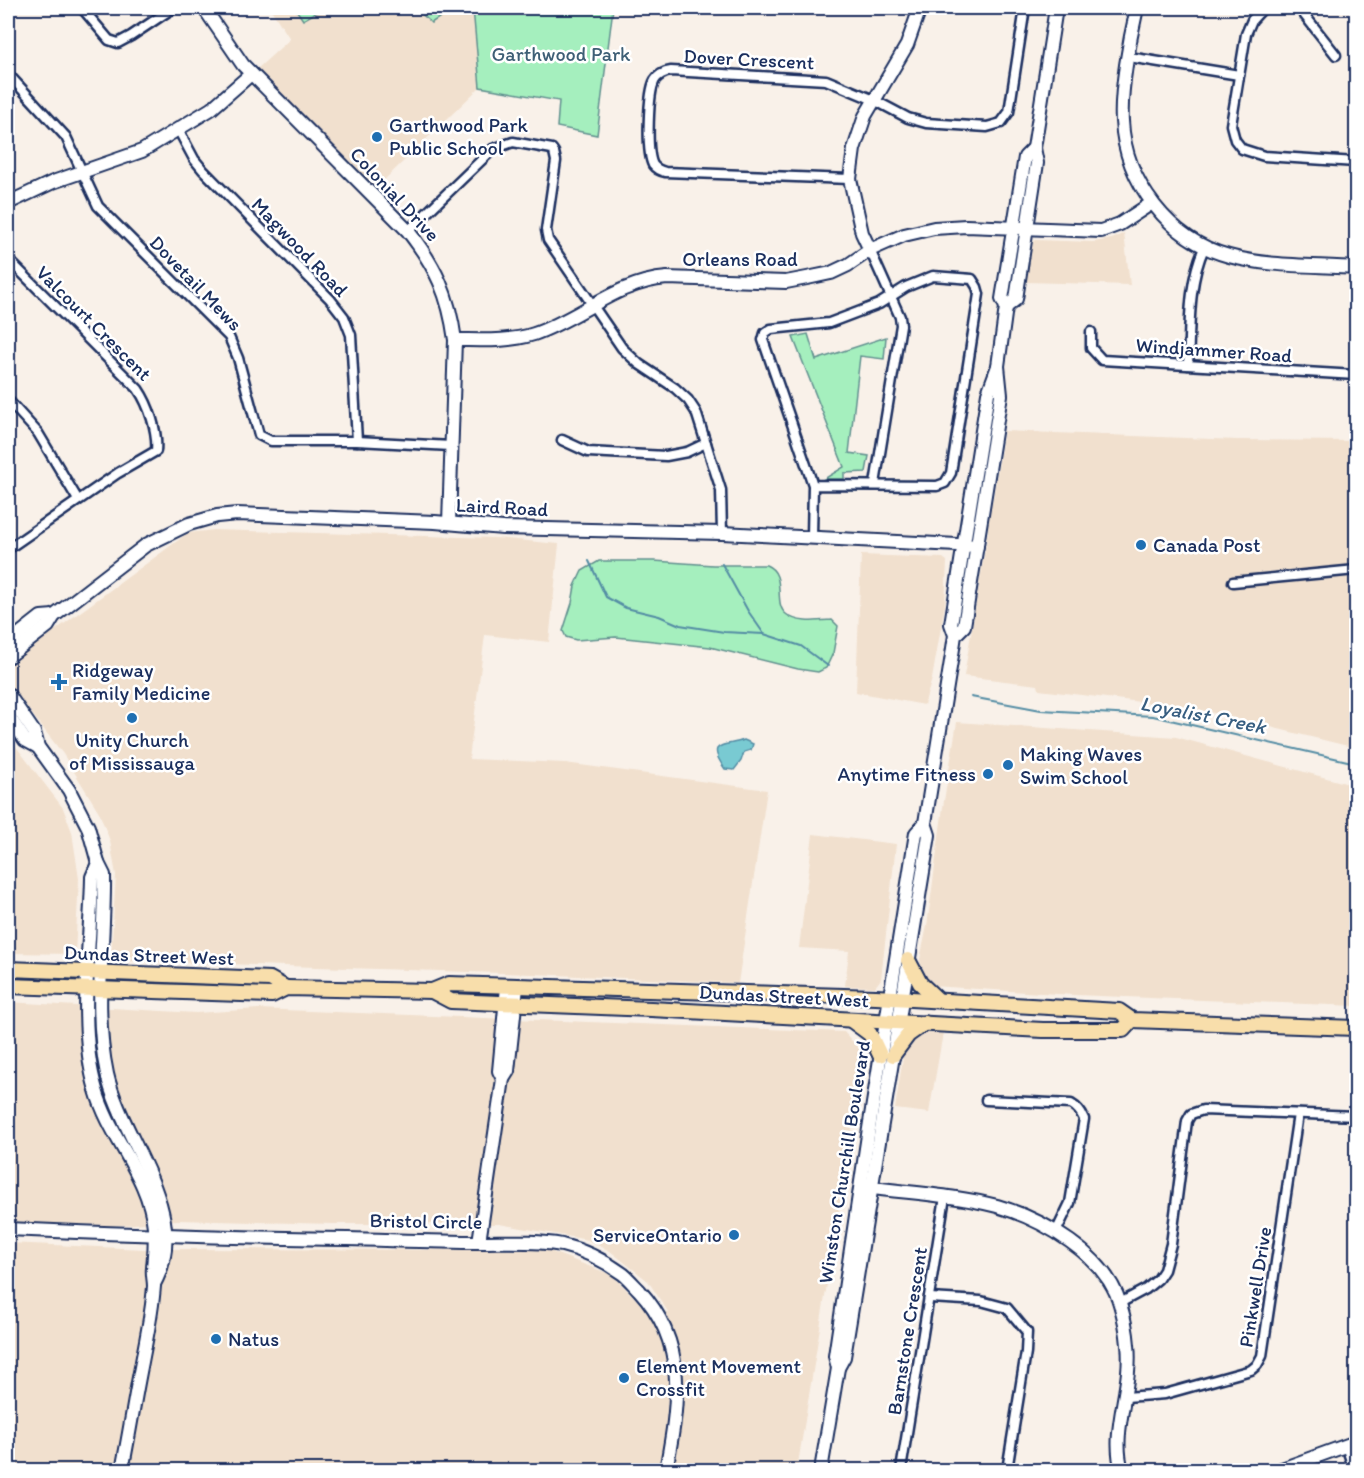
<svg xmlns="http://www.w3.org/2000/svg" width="1364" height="1478" font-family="Itim,sans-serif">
<rect width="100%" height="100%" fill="#f9f1e9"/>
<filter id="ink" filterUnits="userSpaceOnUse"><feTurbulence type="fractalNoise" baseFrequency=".0167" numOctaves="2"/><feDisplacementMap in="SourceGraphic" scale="12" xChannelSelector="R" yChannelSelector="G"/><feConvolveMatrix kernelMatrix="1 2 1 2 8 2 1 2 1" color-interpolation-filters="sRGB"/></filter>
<g filter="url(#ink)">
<g fill="#f1e0ce">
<path d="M270,8H473L480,87L376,188L257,69L290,39Z"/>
<path d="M1124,233L1130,285L1026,282L1032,243L1035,240L1093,242L1112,239Z"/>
<path d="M1004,431L1238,440L1356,441V748L1177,704L1149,703L1039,690L1038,685L964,676L988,532V512L993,499Z"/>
<path d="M214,530L495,538L559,544L549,642L485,635L469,759L565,763L767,790L738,983L533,974L132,961L111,956L116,875L110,841L99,812L63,754L8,683V665L188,533Z"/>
<path d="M861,555L943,558L947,561L945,604L932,679L924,705L856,692Z"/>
<path d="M957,722L1176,737L1356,786V1006L1074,995L932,986L922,975L920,959L927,926L943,807Z"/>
<path d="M8,736L63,808L72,832L79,879L75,954L8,953Z"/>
<path d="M813,834L896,844L881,979L875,987L845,986L849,951L799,948Z"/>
<path d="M8,1002L196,1013L258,1009L844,1032L860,1050L856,1104L797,1470H8V1243L144,1249L547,1250L612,1275L646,1309L668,1312L648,1281L610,1251L588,1240L499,1224H333L177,1220L112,1226L8,1221Z"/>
<path d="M925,1033H943L929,1113L895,1109L904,1051L916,1037Z"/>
</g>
<g fill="#a5efbe" stroke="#608f8e" stroke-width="1.5">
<path d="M295,8H324L303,20Z"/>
<path d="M416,8H448L442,16L431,23Z"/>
<path d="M473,8H613L597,135L557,127L559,101L480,87Z"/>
<path d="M808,334L816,360L886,337L884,359L860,356L849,453L869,456L866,472L844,473V479H824L844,467L793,337Z"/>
<path d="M599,561H654L713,565H766C788,574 772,603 786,614C797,624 818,621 832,620L838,626L833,653L826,668L818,672L798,669L710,647L616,637L576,640L566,637L563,631L572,603L575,586L582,571Z"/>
</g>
<path fill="#79cad2" stroke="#538ca4" stroke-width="1.5" d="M744,740L753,744L751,750L744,752L741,761L734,770L725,769C704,740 726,747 744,740Z"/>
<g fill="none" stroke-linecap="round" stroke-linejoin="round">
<g stroke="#538ca4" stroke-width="2">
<path d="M589,561L606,597L626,608L659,616L680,625L724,632L764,634L801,646L828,666"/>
<path d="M722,564L748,611L764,634"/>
<path d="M971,697L1041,710L1153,716L1356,763"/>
<path d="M1190,723V714"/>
</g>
<defs>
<g id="street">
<path d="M82,8L109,40L118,43L131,36L173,8"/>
<path d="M1263,8L1252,20L1246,34L1231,125L1235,140L1242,149L1264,156L1356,162"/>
<path d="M1299,8L1336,55"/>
<path d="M1129,57L1239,75"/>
<path d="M8,74L66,137L98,206L229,337L238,358L259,435L271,441H357L451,446"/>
<path d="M178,129L194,159L203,170L330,299L344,317L351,335L357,441"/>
<path d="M850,179L665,172C661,171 656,169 653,165C646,152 648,92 655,80C659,74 664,72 671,71L826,80L874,100L908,118L926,123L987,127L1001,123L1009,112L1025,8"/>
<path d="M408,231L493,149L513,142L552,149L554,152L556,161L546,230L548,240L622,348L639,364L675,388L688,400L696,412L721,490L722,533"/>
<path d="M870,250L900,317L901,325L875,484"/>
<path d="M8,259L138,389C149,405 158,432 156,451L118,473L8,549"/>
<path d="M1091,332V348L1102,360L1356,375"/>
<path d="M1188,365C1190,326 1188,283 1204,248"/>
<path d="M8,400L38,433L78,500"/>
<path d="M562,440L588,452L666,456L687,452L706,443"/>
<path d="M812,537L813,485L763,340L765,333L771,329L829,323L879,304L906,287L933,276L972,279L977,287L979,294L951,473L945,483L937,486L813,485"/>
<path d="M1233,582L1356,570"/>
<path d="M986,1100L1071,1104C1078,1108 1081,1112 1084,1119L1070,1203L1056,1232"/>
<path d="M930,1298L981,1301L1007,1308L1027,1332L1026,1352L1007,1470"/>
<path d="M1120,1303L1146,1289L1158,1279L1164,1270L1171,1244L1187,1121L1191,1114L1203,1110L1356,1116"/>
<path d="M1126,1397L1165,1394L1251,1370L1257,1365L1262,1356L1298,1114"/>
<path d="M1346,1446L1354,1470"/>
<path d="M901,1470L945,1197"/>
</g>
<g id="secondary">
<path d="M204,8L243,65L408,231C436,267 449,295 455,340L449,523"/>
<path d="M1137,8C1130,38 1120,90 1122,121C1125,182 1170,240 1229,256C1269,267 1315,265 1356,268"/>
<path d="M8,203L53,182L142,151L211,109L251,74"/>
<path d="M870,250L862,233L850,179L854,149L865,116L907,45L920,8"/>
<path d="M1006,307L1016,299L1037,163L1034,148L1056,8"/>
<path d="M455,340C481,340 509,342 534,334C581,318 616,282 667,278L786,282L807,278L831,273L848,265L870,250L904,235L934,228L966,226L1101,231L1120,224L1152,203"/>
<path d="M955,635L964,626L1001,395L998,366L1006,307L1002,299L1025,157L1034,148"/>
<path d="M8,643L41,617L54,616"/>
<path d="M8,657L48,626L54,616L146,545L189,524L217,516L237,514L435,522L503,528L722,533L977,546"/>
<path d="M8,694L34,732L38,747L69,790L88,827L98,863L104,875C105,941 93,1009 107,1074C122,1141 193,1214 154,1284"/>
<path d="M8,715L25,740L38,747"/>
<path d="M98,863L92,877C91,944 77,1025 96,1090C110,1139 149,1176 154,1227C156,1241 154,1254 153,1268C152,1274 154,1280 154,1286C152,1314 146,1340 141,1367C134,1402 129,1436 122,1470"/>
<path d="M503,1079L499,1071L507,987"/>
<path d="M866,1187C909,1193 955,1195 997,1206C1042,1219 1106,1255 1120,1304C1124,1317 1127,1332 1128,1345C1133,1387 1110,1430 1122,1470"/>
<path d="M8,1229C121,1234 235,1238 348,1239C392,1240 436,1242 480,1242C507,1242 535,1240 562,1245C584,1250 605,1261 623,1274C629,1279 634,1285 639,1290C689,1344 678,1405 666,1470"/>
<path d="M479,1242L503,1079L508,1071L517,987"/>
<path d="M838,1368L835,1356L868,1135L916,833L925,823"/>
<path d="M821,1470L838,1368L844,1357L929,835L925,823L952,655L955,635L951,624L988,393L998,366"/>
<path d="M1279,1470L1356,1442"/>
</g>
<g id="primary">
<path d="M908,960L920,983L938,1000"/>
<path d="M8,969L270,979L286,988"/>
<path d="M8,986L272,995L286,988L432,991L449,984L876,997L1119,1011L1132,1020L1356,1028"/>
<path d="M432,991L451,1001L651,1009L1043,1030H1123L1132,1020"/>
<path d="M851,1020L870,1034L880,1055"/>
<path d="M893,1055L908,1035L925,1023"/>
</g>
</defs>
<use href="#street" stroke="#1b2f5e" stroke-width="13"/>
<use href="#secondary" stroke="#1b2f5e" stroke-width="16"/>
<use href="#primary" stroke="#1b2f5e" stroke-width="18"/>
<use href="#street" stroke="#fff" stroke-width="8"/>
<use href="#secondary" stroke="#fff" stroke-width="12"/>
<use href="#primary" stroke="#f8deab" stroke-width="14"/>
</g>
</g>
<g fill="#1f6fb2" stroke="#fff" stroke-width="2">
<circle cx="377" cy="137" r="6"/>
<circle cx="1141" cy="545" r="6"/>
<path d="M56 673h6v6h6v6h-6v6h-6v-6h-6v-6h6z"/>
<circle cx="132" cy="718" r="6"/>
<circle cx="1008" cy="765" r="6"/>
<circle cx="988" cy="774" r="6"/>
<circle cx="734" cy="1235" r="6"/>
<circle cx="216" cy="1339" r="6"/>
<circle cx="624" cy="1378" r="6"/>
</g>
<g text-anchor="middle" stroke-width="5" stroke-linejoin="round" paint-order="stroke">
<g font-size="20" fill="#3e5f76" stroke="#fff">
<text x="561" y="61">Garthwood Park</text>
</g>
<g font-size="20" fill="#1b2f5e" stroke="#fff">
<text transform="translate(749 59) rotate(3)" y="7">Dover Crescent</text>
<text transform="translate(395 194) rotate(47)" y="7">Colonial Drive</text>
<text transform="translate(300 247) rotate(46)" y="7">Magwood Road</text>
<text x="740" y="266">Orleans Road</text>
<text transform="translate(196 283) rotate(46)" y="7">Dovetail Mews</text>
<text transform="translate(94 323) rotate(45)" y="7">Valcourt Crescent</text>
<text transform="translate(1214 350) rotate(4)" y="7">Windjammer Road</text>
<text transform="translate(502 507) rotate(3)" y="7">Laird Road</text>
<text transform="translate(149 955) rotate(2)" y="7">Dundas Street West</text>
<text transform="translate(784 996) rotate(3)" y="7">Dundas Street West</text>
<text transform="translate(844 1162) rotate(-81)" y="7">Winston Churchill Boulevard</text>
<text transform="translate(426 1221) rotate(1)" y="7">Bristol Circle</text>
<text transform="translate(1255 1287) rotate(-81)" y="7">Pinkwell Drive</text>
<text transform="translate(907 1331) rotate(-81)" y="7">Barnstone Crescent</text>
</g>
<g font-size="20" fill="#1b2f5e" stroke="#fff" text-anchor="start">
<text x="389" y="132">Garthwood Park<tspan x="389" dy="23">Public School</tspan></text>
<text x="1153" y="552">Canada Post</text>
<text x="72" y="677">Ridgeway<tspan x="72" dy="23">Family Medicine</tspan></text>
<text x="132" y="747" text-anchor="middle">Unity Church<tspan x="132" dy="23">of Mississauga</tspan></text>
<text x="1020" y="761">Making Waves<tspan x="1020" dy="23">Swim School</tspan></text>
<text x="976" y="781" text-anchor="end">Anytime Fitness</text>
<text x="722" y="1242" text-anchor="end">ServiceOntario</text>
<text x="228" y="1346">Natus</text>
<text x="636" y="1373">Element Movement<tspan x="636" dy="23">Crossfit</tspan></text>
</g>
<g font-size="21" font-style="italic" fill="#375e81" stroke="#fff">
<text transform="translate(1203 715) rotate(11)" y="7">Loyalist Creek</text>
</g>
</g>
<rect width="1364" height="1478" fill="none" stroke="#fff" stroke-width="30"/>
<rect x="15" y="15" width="1334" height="1448" fill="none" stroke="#1b2f5e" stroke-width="2" filter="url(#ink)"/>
</svg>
